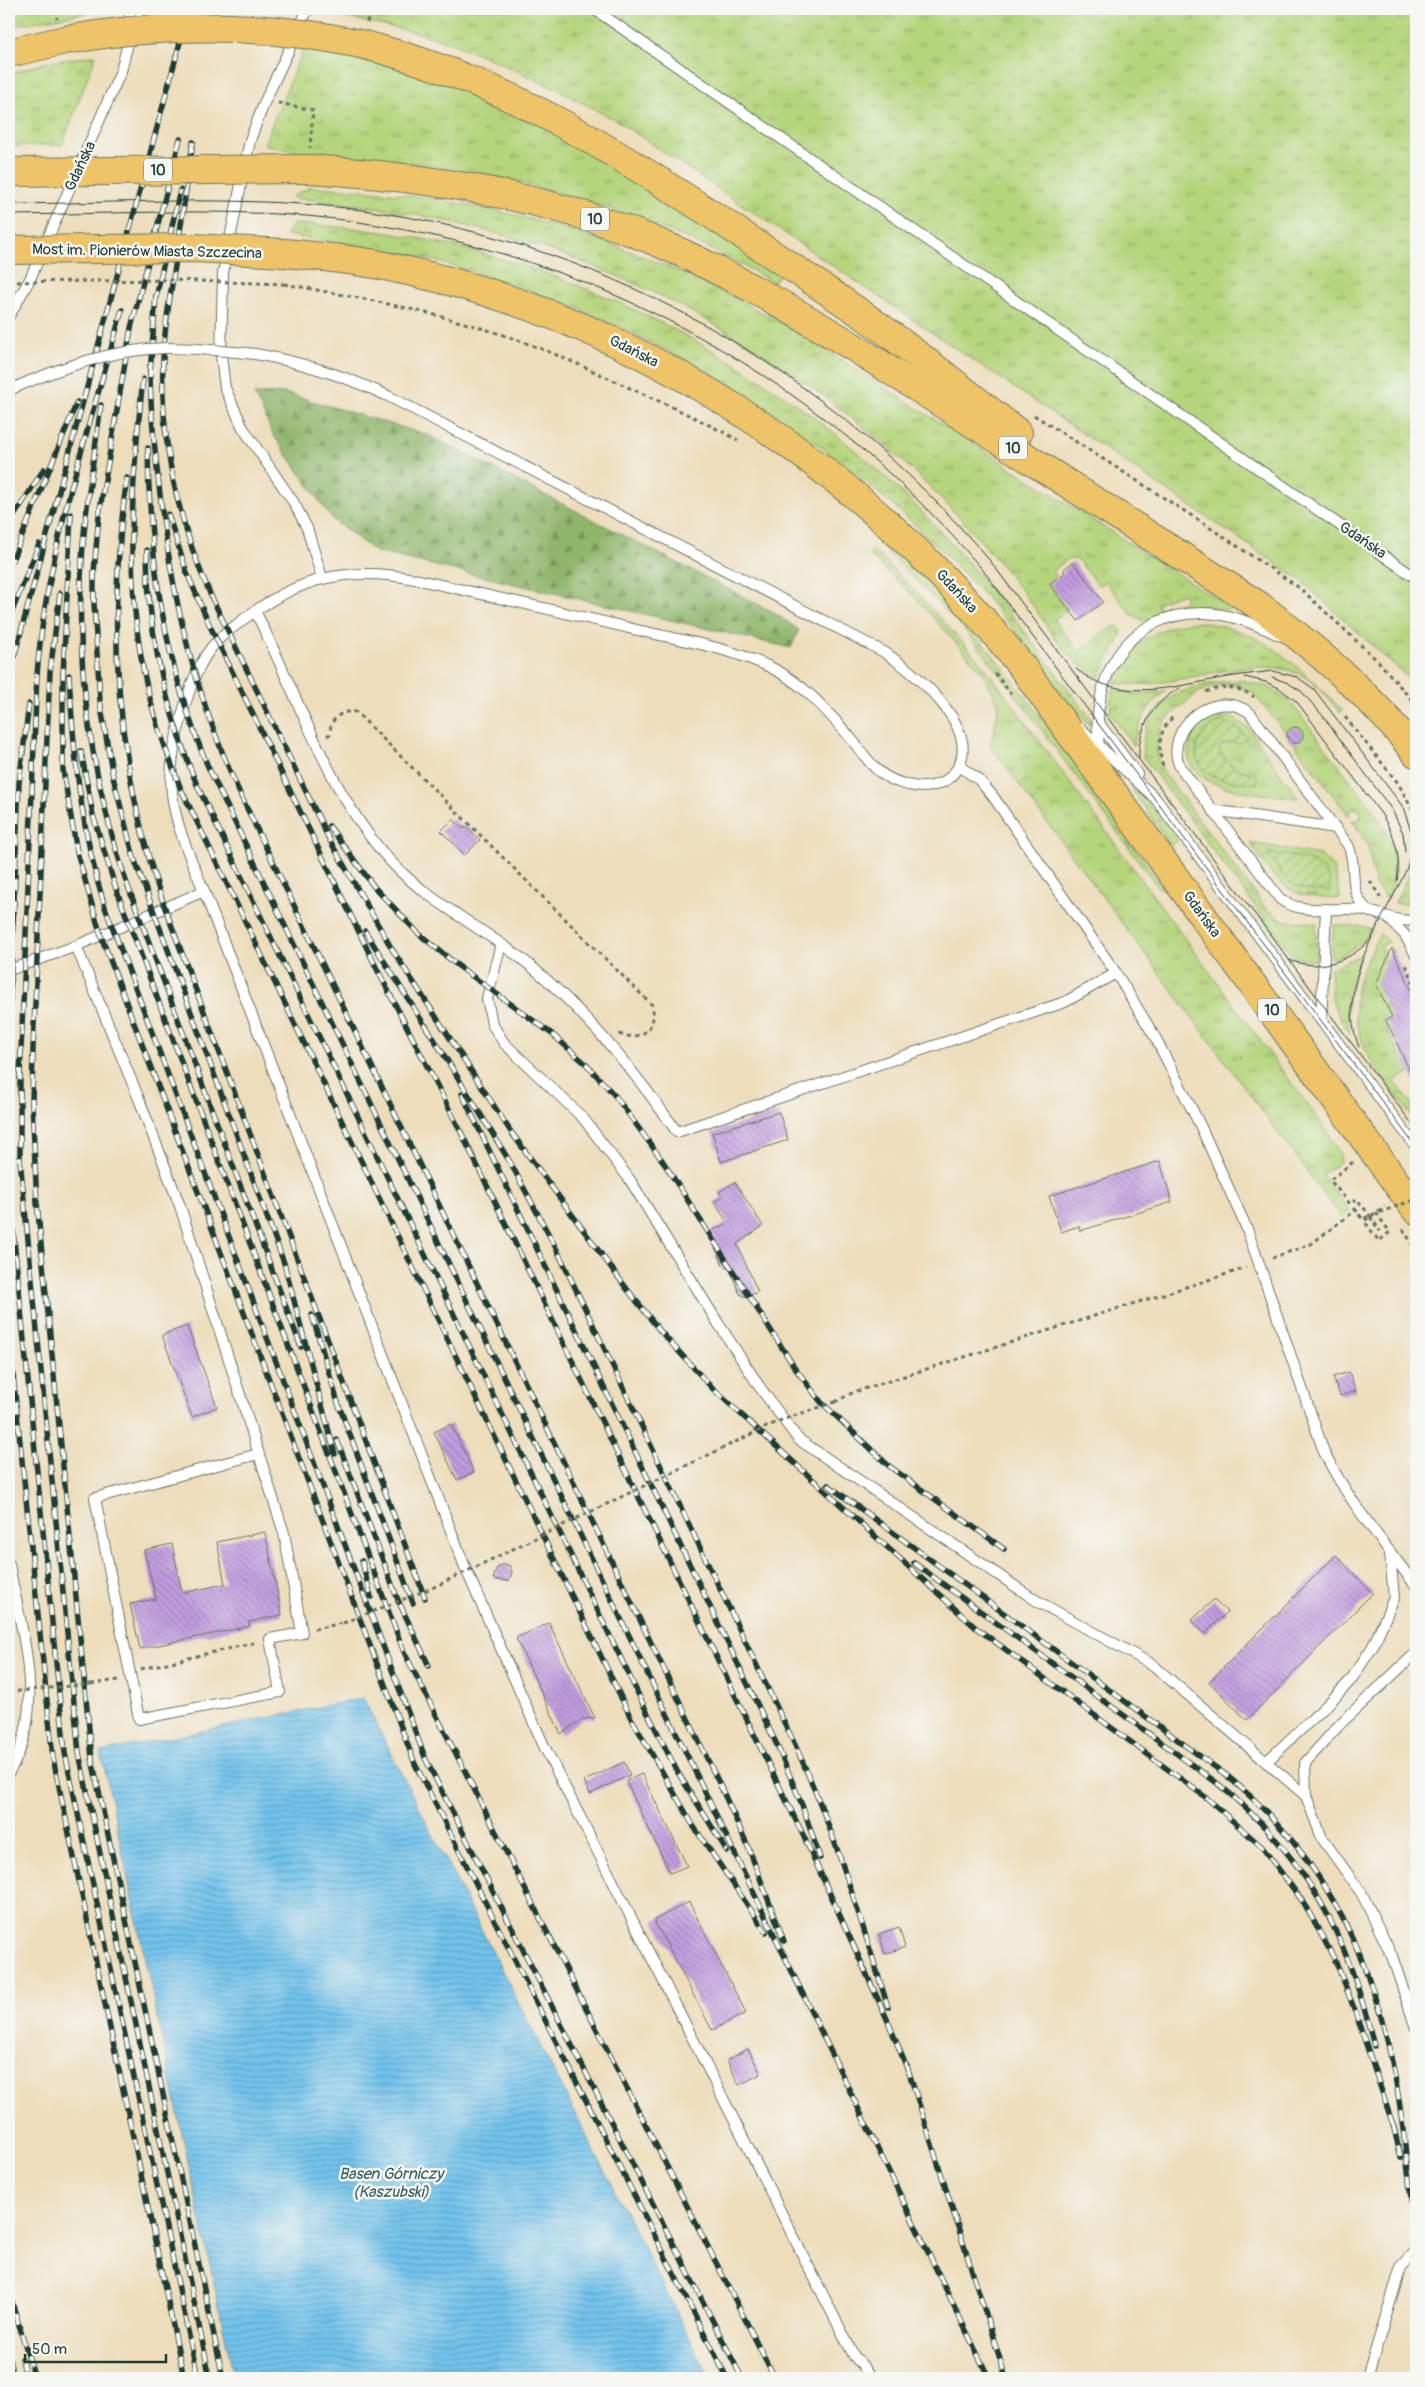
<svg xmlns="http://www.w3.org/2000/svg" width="1425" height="2387" font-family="Pangolin,sans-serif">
<defs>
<pattern id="grass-tufts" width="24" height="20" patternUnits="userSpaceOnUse" patternTransform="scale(1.25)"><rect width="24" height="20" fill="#b5d57d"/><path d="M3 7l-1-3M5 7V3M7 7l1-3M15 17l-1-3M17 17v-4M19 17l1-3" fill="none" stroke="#93ae67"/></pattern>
<pattern id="forest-firs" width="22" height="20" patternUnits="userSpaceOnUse" patternTransform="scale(1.25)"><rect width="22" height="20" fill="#90b66c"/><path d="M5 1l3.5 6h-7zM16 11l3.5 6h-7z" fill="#75955a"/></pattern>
<pattern id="garden-furrows" width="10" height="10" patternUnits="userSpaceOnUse" patternTransform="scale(1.25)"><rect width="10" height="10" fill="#b5d57d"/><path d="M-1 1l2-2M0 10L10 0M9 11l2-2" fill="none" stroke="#93ae67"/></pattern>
<pattern id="water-rules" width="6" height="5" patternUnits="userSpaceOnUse" patternTransform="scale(1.25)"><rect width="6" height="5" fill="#71c2ec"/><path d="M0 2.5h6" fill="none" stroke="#5c9fc0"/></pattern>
<pattern id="building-back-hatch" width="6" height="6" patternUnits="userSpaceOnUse" patternTransform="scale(1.25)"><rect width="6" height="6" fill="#c29bdf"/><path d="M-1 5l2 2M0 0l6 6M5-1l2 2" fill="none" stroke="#9d80b6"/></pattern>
</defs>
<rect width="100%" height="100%" fill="#f6f6f2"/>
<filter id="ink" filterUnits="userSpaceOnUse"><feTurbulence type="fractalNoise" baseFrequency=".02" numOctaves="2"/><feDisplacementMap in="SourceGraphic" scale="10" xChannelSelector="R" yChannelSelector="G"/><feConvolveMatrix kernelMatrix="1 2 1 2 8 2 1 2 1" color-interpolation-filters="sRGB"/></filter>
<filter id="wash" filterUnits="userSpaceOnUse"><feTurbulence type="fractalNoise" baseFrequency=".0096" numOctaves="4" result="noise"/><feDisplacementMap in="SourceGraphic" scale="20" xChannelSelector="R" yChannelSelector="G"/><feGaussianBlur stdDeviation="1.12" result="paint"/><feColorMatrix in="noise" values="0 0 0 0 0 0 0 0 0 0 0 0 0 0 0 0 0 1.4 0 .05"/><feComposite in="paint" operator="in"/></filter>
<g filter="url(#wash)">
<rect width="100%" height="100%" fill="#edddbb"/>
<g fill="url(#grass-tufts)" stroke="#6a8958" fill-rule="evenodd">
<path d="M9,9H90L91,12L9,26Z"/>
<path d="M320,9H1416V685L1299,579L616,120C563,93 503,61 447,42C406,28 363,21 321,13Z"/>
<path d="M305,45L443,80L572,141L781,273L773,282C669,222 552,184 434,166C392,159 350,160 309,154C294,152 279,148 264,144Z"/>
<path d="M96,55L62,145L9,146V74L45,63Z"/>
<path d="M308,187C496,194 652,245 813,342L1231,608L1229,610L1197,606L1183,607L1144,621L1131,614L1105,581L1099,586L1077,559H1068L1052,571L1056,576L1047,583L1067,610L1054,620L1079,652L1111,627L1117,626L1122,631C1119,648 1104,660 1100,677C1063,660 1047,623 1023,592C998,560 971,529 943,500C808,363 632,260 442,220C393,209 343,203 293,198V196L307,189ZM1183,593L1186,602L1160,609L1157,603Z"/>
<path d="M294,224C529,232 774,354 934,525C992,586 1040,652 1090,718V726C1069,705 1047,678 1033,654C1028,644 1019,636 1012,627C994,606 976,585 956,565C809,414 621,306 415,256C372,246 328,241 285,235Z"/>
<path d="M883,539C997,639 1076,770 1166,891L1158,887L1001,675L963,628L879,543Z"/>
<path d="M873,550L916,592L984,666L1329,1134L1341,1157L1339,1163L1322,1175L1350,1211L1341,1217L991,747L999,705L984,674L913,595L869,555Z"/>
<path d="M1196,622C1264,628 1297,665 1343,711L1340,713C1331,702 1323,690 1312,682C1262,643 1175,694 1114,683C1121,646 1162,624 1196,622Z"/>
<path d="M1240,680L1269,687L1292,704L1379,818C1395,843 1401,872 1387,899L1375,885L1368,845L1352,820L1356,821L1360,818L1361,813L1358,809L1354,808L1349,811V816L1292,741L1297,742L1301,739L1302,733L1299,730L1294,729L1290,732L1289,737L1252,692L1231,684L1213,686L1199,692L1174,712L1163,724L1157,747L1158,760L1164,773L1267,910L1285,921L1316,923V961L1293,957L1143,757C1139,697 1192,683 1240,680Z"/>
<path d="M1112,690L1141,694L1165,691C1147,706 1137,723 1134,746L1110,713Z"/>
<path d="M1218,716L1233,718L1249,729L1298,798C1267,793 1174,794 1190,741C1194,727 1204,720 1218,716ZM1235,726L1244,733L1232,743L1226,742L1220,746L1219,751L1235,769L1253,773L1258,780L1256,784C1232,780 1190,779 1197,743Z"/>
<path d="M1132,787H1134L1180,839L1171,845L1132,790Z"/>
<path d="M1250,843L1320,855L1333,867L1341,898C1334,900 1325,898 1317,897C1280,895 1270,870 1250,843Z"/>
<path d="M1416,846V904L1395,903L1413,865Z"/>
<path d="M1334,925L1361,926L1372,930C1361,944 1349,953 1331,959Z"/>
<path d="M1380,934L1389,942L1380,946L1403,1009L1382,1019L1404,1064L1416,1059V1070L1394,1081L1416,1109V1121C1386,1082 1346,1042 1357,988C1361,969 1372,951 1380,934Z"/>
<path d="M1361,955C1349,981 1344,1005 1350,1033C1333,1011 1329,996 1331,968Z"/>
</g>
<path fill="url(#forest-firs)" stroke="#587a50" d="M285,393L428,435L773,612L799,630L791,648L376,552L332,519L274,436L254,394Z"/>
<g fill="url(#garden-furrows)" stroke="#6a8958">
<path d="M1222,722L1235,726L1248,738L1238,744L1236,742L1222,744L1219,748C1222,765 1240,771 1255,774L1258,780L1257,784C1242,782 1224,782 1211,775C1185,760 1197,728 1222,722Z"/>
<path d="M1268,853C1292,856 1332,857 1330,891C1289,890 1290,885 1268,853Z"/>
</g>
<path fill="url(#water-rules)" stroke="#488090" d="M363,1698L710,2378H234L101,1752Z"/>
<g id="blocks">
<g fill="url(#building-back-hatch)">
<path d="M1073,562L1103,602L1078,621L1050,584L1064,573L1065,568Z"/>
<circle cx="1295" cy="735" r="8"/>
<path d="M453,819L463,829L466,826L480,840L465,855L441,831Z"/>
<path d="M1392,948L1416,1000V1084L1386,1020L1392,1017L1376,984Z"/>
<path d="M779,1112L788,1140L721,1162L712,1133Z"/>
<path d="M1160,1161L1172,1202L1080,1231L1079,1226L1061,1232L1049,1196Z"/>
<path d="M735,1182L763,1226L737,1244L758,1292L745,1297L740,1294L730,1270L723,1265L709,1234L713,1230L728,1223L714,1202L722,1197L719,1192Z"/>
<path d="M187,1326L217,1407L192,1417L162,1335Z"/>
<path d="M1349,1372L1356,1391L1340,1396L1333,1377Z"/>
<path d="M451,1424L474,1472L457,1480L434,1432Z"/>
<path d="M265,1532L282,1615L249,1622L250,1626L140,1649L130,1604L156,1599L144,1550L172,1544L182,1593L225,1584L217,1542Z"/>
<path d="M1336,1555L1373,1593L1247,1720L1209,1682Z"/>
<path d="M502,1565H509L512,1572L509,1581L493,1579L497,1568Z"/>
<path d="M1214,1599L1227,1612L1205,1634L1191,1621Z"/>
<path d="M549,1623L595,1718L582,1719L561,1734L516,1638Z"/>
<path d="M624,1762L630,1775L590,1794L584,1781Z"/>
<path d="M642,1774L687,1866L670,1873L626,1781Z"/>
<path d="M689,1902L746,2013L712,2030L654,1920Z"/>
<path d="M899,1927L905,1947L885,1954L879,1934Z"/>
<path d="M748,2049L761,2074L739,2085L727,2060Z"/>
</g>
</g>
</g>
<g filter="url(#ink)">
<use href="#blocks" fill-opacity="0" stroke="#677563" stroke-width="1"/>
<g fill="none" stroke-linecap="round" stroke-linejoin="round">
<defs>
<g id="lane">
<path d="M308,9L265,101L250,140L223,273L221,356L225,388L243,428L294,503L307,528L322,578"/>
<path d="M594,9L1416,578"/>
<path d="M9,316L30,279L121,71L131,31L129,9"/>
<path d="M255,611C298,694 329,798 395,866C432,904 490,932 532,967C588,1014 635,1072 677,1132L1065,1002L1116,973"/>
<path d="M1098,722L1137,774"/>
<path d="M1080,728L1155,798L1416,1147"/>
<path d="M1099,747C1090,678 1126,613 1202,613C1230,613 1257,625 1281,636"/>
<path d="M959,766L978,779L992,795L1116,973L1155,1037L1200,1125L1247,1229L1324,1452C1348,1501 1383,1542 1416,1586"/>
<path d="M1212,810L1336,828"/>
<path d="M204,891C191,859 176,828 172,794C169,768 174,743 181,719C188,693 198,660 218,640C225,632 236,626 244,619C299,577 348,566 415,579C489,596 563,612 637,630C682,640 731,648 772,668C804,684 826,710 849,736C868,759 876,778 908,785C923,789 940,787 951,776C992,735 915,673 884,652L388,396C345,376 302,362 255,354"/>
<path d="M1370,912C1345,893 1359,868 1348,845L1250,713C1216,686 1162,728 1180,767L1280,899C1302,916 1338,906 1363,910C1382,913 1396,923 1416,920"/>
<path d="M1389,919L1405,935L1416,955"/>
<path d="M501,944L487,998L492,1024L504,1043L583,1118L630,1180L718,1323L761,1389L798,1439L1037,1601L1153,1665L1306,1796"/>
<path d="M9,970L76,946"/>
<path d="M1321,1021L1326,909"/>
<path d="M258,1454L95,1498L139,1719L280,1692L270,1639L302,1633L284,1533L180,1206L139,1099L76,946L204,891L465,1567L544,1746L854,2356L873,2378"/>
<path d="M9,1564C21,1632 48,1709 9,1772"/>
<path d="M1416,1653L1340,1724L1305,1763L1306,1796L1322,1838L1362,1894L1392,1956L1416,2028"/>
<path d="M1266,1762L1327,1705L1351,1680L1373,1646L1394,1598L1390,1553"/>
<path d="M1367,2378L1401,2267L1416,2251"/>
</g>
<g id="primary">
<path d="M356,43C491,75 597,140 711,214C765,250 820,285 873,322C923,357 970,396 1018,433"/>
<path d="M9,53L65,40"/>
<path d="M308,169C433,177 558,197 673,249C736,277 796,312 855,348L1261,607C1318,651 1372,696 1416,753"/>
<path d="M285,253C317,256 348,259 380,265C635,315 858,463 1020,664L1416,1210"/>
</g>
</defs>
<use href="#lane" stroke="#677563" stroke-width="12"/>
<use href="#primary" stroke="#677563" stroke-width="30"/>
<g stroke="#677563" stroke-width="3" stroke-dasharray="4 4" stroke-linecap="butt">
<path d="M55,9L57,19"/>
<path d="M367,23L369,9"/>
<path d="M278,103L313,110L310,148"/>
<path d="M284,284C351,296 416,308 481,328C533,343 583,366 632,389C668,405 703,421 738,440"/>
<path d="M1034,415L1200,521L1301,589L1380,663L1416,705"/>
<path d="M995,673L1011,694"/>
<path d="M1206,692C1222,685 1239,686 1254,697"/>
<path d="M1345,717L1398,783L1416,816"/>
<path d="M327,736L330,734C330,719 340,710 356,712L652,1005C658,1028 641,1042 619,1034"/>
<path d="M1163,766C1157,748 1159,730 1173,717"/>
<path d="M1370,881L1381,898"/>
<path d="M1406,965L1416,988"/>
<path d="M1353,1162L1330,1180L1350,1204L1357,1199L1370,1216"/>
<path d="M1376,1213L1390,1232L1379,1241L1364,1221L1385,1206"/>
<path d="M1370,1217L1380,1231"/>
<path d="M1403,1229L1416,1250"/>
<path d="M1272,1258L1311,1244L1356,1210L1364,1221"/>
<path d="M835,1402L854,1392L1246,1268"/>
<path d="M314,1629L343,1623"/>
<path d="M141,1669L257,1642"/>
<path d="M91,1684L118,1680"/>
</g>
<use href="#lane" stroke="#fff" stroke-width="10"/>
<use href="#primary" stroke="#efc469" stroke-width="28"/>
<g stroke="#1f3d34" stroke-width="1">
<path d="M9,204C118,203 229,196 338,207C596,235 825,366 991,562L1416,1129"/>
<path d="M9,215C108,214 208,208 307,216C571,240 811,368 982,569L1416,1147"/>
<path d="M1076,669C1122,706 1181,684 1233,676"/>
<path d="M1226,677L1273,671L1297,677L1314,689L1403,807L1412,834L1411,851L1407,868C1382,924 1334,984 1359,1047"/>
<path d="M1245,677L1266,682L1279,688L1297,702L1382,815C1395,837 1401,855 1397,881"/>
<path d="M1272,677L1288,683L1301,691L1323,716L1392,810L1403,833L1405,852"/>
<path d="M1139,759C1137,729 1153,702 1180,688"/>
<path d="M1289,960C1319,971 1347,963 1369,941"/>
</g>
<defs>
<g id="rail">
<path d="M180,139L131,328L99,515L94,572V604L100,701L113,777L134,858L284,1263L335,1454"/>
<path d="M193,142C187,183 181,224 175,266C170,297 164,328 163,360C160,441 178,522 211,596L329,839L392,949L511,1132L627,1289L661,1332L712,1388L975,1627L1208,1799L1262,1847L1304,1903L1336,1962L1355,2011L1395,2131"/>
<path d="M155,302L180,190"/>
<path d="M122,310C89,429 46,551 37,675L20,1074V1159L79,1753L210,2378"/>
<path d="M150,366C150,409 155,452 160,494C173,603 195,696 241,796L719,1783L747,1844L784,1941"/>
<path d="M150,373L156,296"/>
<path d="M143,379C132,479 124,579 145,678C153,716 167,753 181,789L630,1716L694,1827L766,1932"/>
<path d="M101,405C95,451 87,498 83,544C74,659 90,773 126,881L301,1347"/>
<path d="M148,448C149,561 164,664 209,769L989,2378"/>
<path d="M127,478C106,623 116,769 165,908L425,1598"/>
<path d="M71,514L63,675V770L77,852L101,936L415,1764L727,2378"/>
<path d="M168,514L187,573L209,624L376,967L459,1128L804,1837L887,2019L909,2073"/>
<path d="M9,524L44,469"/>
<path d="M147,550C147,633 166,710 197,785L644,1706L677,1771L727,1851"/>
<path d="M9,568L77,402"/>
<path d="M60,593L50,672L33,1048L32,1104L37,1203L92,1759L223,2378"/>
<path d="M9,619L39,544"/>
<path d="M69,675C74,756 81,833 106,910L426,1760L742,2378"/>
<path d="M9,676L189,9"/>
<path d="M81,751L93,815L115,886L404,1652L775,2378"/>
<path d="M329,826L375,888L418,933L457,965L552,1034L586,1064L616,1097L662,1160L795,1368L821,1402L889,1466L1004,1549"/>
<path d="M365,931L429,1032"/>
<path d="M9,1021L19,783L29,704"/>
<path d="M426,1026L510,1162L557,1250L794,1743C834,1828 860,1918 888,2007"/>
<path d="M462,1094L777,1745L802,1805L820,1858"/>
<path d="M9,1189L65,1753L198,2378"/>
<path d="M312,1315L338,1403L413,1603"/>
<path d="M9,1336L53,1758L184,2378"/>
<path d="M337,1440L398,1600L429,1666"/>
<path d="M828,1485L1226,1775C1328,1858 1377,1966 1398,2094C1406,2143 1410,2194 1416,2244"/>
<path d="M362,1561L371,1597"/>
<path d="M914,1563L1217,1783C1307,1856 1348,1935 1374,2046"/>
<path d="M907,2066L1006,2378"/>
<path d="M1393,2124L1401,2158"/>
<path d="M9,2292L35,2378"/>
<path d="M9,2358L13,2378"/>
<path d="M22,2359L26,2378"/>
</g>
</defs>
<use href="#rail" stroke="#1f3d34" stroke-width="5.5"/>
<use href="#rail" stroke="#f6f6f2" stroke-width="4" stroke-dasharray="11" stroke-linecap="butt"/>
<defs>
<path id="lane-bridge" d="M9,390C59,368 112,349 167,348C197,348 226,351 255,354"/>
<g id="primary-bridge">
<path d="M65,40C162,23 259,23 356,43"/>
<path d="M9,172L308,169"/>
<path d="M9,250L195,248L285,253"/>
</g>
</defs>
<use href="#lane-bridge" stroke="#677563" stroke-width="12" stroke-linecap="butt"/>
<use href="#primary-bridge" stroke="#677563" stroke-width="30" stroke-linecap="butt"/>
<g stroke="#677563" stroke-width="3" stroke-dasharray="4 4" stroke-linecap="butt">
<path d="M9,282L168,280L284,284"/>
<path d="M1354,1208L1362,1219L1416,1199"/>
<path d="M1370,1216L1380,1231"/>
<path d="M343,1623L432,1588L779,1421L835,1402"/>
<path d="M9,1692L91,1684"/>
</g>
<use href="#lane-bridge" stroke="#fff" stroke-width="10"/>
<use href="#primary-bridge" stroke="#efc469" stroke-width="28"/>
</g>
</g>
<g text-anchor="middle" stroke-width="5" stroke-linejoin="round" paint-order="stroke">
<g fill="#f6f6f2" stroke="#60746d" stroke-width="1">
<rect x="144" y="158.5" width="28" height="23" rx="4"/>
<rect x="581" y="207.5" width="28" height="23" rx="4"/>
<rect x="999" y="436.5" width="28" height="23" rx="4"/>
<rect x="1258" y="998.5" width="28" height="23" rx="4"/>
</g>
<g font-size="14" font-weight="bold" fill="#1f3d34">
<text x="158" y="175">10</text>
<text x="595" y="224">10</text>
<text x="1013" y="453">10</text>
<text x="1272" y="1015">10</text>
</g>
<g font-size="15" fill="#1f3d34" stroke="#f6f6f2">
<text transform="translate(80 166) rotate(-65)" y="5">Gdańska</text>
<text transform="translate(147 251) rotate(1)" y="5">Most im. Pionierów Miasta Szczecina</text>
<text transform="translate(634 351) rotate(27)" y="5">Gdańska</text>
<text transform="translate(1363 540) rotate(34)" y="5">Gdańska</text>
<text transform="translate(957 591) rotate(47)" y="5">Gdańska</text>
<text transform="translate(1202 914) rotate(54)" y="5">Gdańska</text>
</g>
<g font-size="16" font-style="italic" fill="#345e62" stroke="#f6f6f2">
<text x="391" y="2179">Basen Górniczy<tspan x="391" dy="18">(Kaszubski)</tspan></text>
</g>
</g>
<rect width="1425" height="2387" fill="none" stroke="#f6f6f2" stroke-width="30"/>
<path d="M25 2354v8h141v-8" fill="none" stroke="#1f3d34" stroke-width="2.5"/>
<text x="32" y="2354" font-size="15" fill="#1f3d34" stroke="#f6f6f2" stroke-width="4" paint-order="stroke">50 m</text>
</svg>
